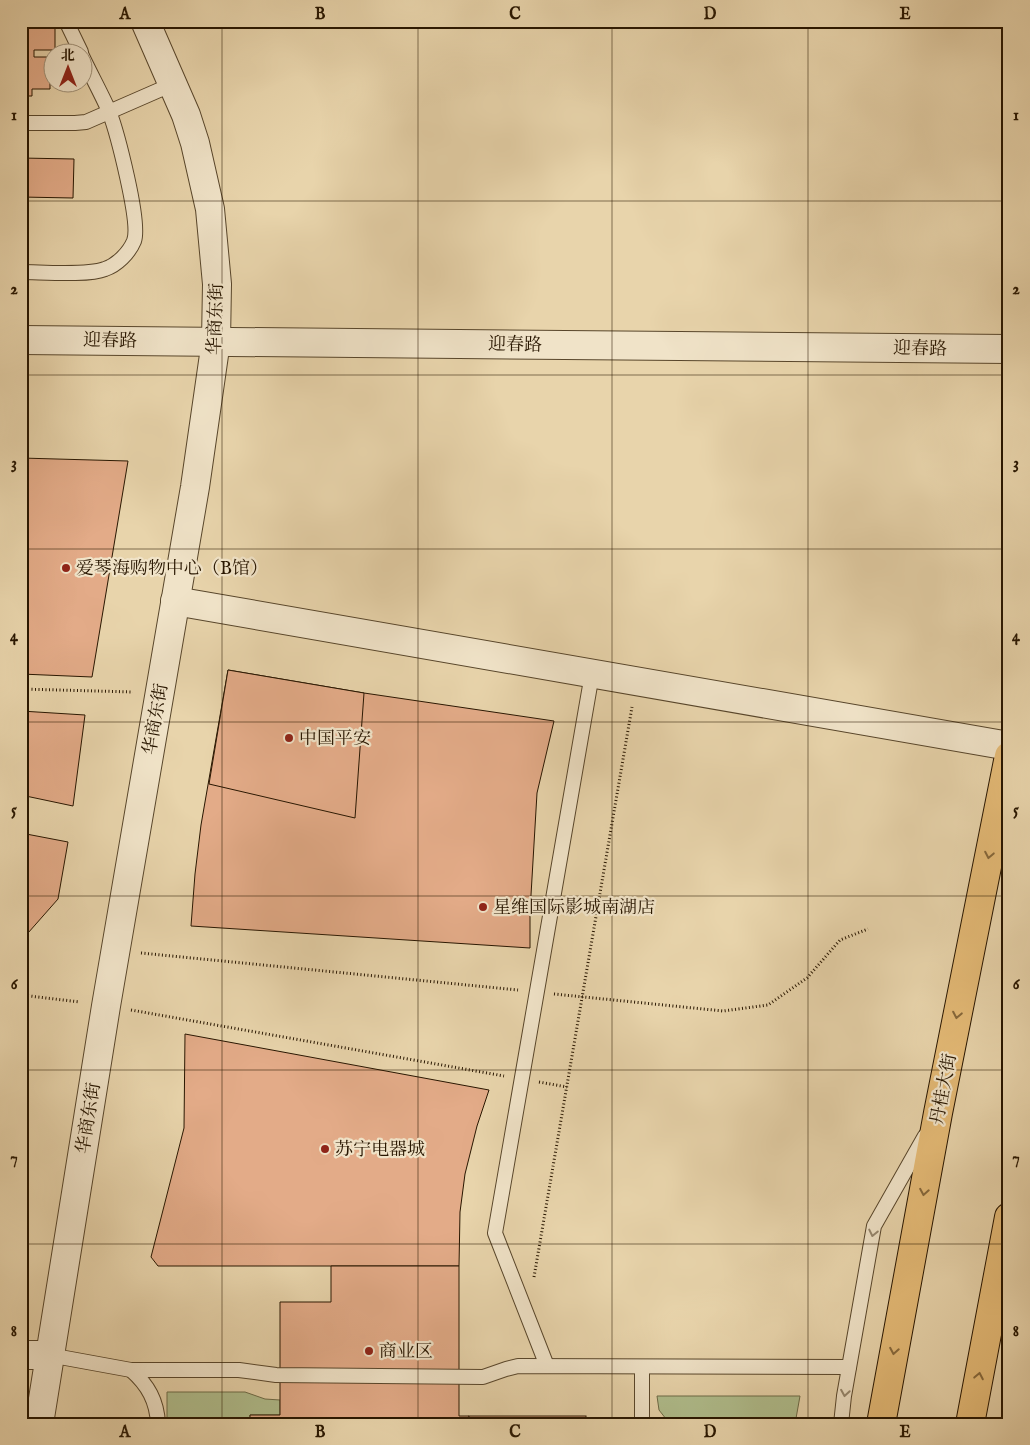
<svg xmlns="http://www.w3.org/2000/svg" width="1030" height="1445" font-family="'IM FELL English','Noto Serif SC',serif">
<rect width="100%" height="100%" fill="#e8d4ab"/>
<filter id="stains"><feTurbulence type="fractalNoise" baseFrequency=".004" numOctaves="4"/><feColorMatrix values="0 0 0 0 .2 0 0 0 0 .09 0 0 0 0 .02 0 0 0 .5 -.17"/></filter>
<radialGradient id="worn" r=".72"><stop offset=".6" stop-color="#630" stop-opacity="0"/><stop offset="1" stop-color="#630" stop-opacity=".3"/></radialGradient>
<g fill="#b0be8d" stroke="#6c6a46">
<path d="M167,1392H245L265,1399L280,1400V1415H250V1420H210L207,1424H167Z"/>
<path d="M657,1396H800L795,1424H670L659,1410Z"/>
</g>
<g fill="#e3ab88" stroke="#281600">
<path d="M21,21H51L50,27H55V50H34V57H52V80H50V89H32V96H21Z"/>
<path d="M21,158L74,159L73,198L21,197Z"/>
<path d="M21,458L128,461L92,677L21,674Z"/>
<path d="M228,670L364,693L554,721L537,793L530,912V948L191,926L195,874L201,825Z"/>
<path d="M228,670L364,693L355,818L209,784Z"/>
<path d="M21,711L85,715L73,806L21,795Z"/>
<path d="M21,833L68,842L58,899L28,933L21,931Z"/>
<path d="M27,1020L21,1106V1022Z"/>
<path d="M185,1034L489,1090L477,1126L465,1174L460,1212L459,1266H158L151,1257L184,1128Z"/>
<path d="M331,1266H459V1416H469V1424H250V1415H280V1302H331Z"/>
<rect x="469" y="1416" width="117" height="8"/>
</g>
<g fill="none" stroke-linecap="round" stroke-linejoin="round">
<defs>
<g id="service">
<path d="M66,21L81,52"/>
<path d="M21,123H75L86,122L173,84"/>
<path d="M21,272C41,272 88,276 105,269C117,265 129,253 134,241C141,223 117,132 109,111C101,93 91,75 82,56"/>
<path d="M49,1355L131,1370H239L276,1375L483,1377L506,1369L518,1366L849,1367"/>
<path d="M547,1366L495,1233L592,674"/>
<path d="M642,1367V1419L644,1424"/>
<path d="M131,1370C148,1385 157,1401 158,1424"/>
<path d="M841,1424L844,1396L874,1226L925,1136"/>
</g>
<g id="minor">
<path d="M21,340L1009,349"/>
<path d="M175,601L1009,746"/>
<path d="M21,1355H49"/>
<path d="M39,1424L106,1006L195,487L216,341L217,284L210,209L195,143L186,115L145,21"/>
</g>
<g id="primary">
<path d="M881,1424L938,1113L1009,756"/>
<path d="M970,1424L1009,1217"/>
</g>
</defs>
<use href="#service" stroke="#58462b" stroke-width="16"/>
<use href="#minor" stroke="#58462b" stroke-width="30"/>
<use href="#primary" stroke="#281600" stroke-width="30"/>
<g stroke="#281600" stroke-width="3" stroke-dasharray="1 2.5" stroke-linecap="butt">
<path d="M21,689L133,692"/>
<path d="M141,953L518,990"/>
<path d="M554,994L723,1011L768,1005L807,978L840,940L868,929"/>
<path d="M21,995L80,1002"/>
<path d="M131,1010L504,1076"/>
<path d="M539,1082L567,1087"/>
<path d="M534,1277L632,707"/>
</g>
<use href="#service" stroke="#f0e3c8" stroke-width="14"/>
<use href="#minor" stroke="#f0e3c8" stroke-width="28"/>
<use href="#primary" stroke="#e4ba76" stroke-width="28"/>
</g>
<defs><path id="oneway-chevron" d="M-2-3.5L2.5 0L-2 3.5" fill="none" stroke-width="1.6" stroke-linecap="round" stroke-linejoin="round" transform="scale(1.25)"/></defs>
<g stroke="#86683b">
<use href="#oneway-chevron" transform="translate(989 855) rotate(101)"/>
<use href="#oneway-chevron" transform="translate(957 1015) rotate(101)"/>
<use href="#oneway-chevron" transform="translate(924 1192) rotate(100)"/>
<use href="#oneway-chevron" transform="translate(894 1351) rotate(100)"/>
<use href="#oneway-chevron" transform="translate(979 1376) rotate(-79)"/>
</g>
<g stroke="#96876e">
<use href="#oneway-chevron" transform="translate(873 1233) rotate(102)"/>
<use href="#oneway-chevron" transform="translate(845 1393) rotate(99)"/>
</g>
<path fill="none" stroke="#281600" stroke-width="1" stroke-opacity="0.55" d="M222,21V1424M418,21V1424M612,21V1424M808,21V1424M21,201H1009M21,375H1009M21,549H1009M21,722H1009M21,896H1009M21,1070H1009M21,1244H1009"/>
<g fill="#8f2418" stroke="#f0e3c8" stroke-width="2">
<circle cx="66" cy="568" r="5"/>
<circle cx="289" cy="738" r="5"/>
<circle cx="483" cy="907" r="5"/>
<circle cx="325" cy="1149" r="5"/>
<circle cx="369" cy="1351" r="5"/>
</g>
<g text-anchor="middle" stroke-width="4.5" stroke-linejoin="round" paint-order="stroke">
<g font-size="18" fill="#281600" stroke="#f0e3c8">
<text transform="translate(215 319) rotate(-88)" y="6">华商东街</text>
<text transform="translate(110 340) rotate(1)" y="6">迎春路</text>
<text transform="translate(515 344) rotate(1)" y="6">迎春路</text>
<text transform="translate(920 348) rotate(1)" y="6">迎春路</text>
<text transform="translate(155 719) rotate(-80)" y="6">华商东街</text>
<text transform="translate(943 1089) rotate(-79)" y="6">丹桂大街</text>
<text transform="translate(88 1118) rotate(-81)" y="6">华商东街</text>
</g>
<g font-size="18" fill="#281600" stroke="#f0e3c8" text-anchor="start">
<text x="76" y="574">爱琴海购物中心（B馆）</text>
<text x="299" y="744">中国平安</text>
<text x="493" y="913">星维国际影城南湖店</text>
<text x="335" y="1155">苏宁电器城</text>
<text x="379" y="1357">商业区</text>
</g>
</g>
<rect width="1030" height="1445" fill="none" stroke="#e8d4ab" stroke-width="55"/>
<g transform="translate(68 68)"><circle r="24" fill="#f0e3c8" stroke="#a09178"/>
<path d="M0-4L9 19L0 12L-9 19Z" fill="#8f2418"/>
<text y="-8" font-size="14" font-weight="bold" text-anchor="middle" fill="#281600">北</text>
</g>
<rect x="28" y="28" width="974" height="1390" fill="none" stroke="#281600" stroke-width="2"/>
<g font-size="16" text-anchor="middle" font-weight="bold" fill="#281600">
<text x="125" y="19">A</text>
<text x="320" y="19">B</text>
<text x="515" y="19">C</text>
<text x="710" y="19">D</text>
<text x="905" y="19">E</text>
<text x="14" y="120">1</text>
<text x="1016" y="120">1</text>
<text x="14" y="294">2</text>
<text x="1016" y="294">2</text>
<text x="14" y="468">3</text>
<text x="1016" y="468">3</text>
<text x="14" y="641">4</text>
<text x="1016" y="641">4</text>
<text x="14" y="815">5</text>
<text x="1016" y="815">5</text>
<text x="14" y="989">6</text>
<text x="1016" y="989">6</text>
<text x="14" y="1163">7</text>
<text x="1016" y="1163">7</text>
<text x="14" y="1336">8</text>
<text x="1016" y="1336">8</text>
<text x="125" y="1437">A</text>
<text x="320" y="1437">B</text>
<text x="515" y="1437">C</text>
<text x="710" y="1437">D</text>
<text x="905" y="1437">E</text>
</g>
<rect width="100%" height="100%" filter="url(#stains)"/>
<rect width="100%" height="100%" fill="url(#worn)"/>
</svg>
